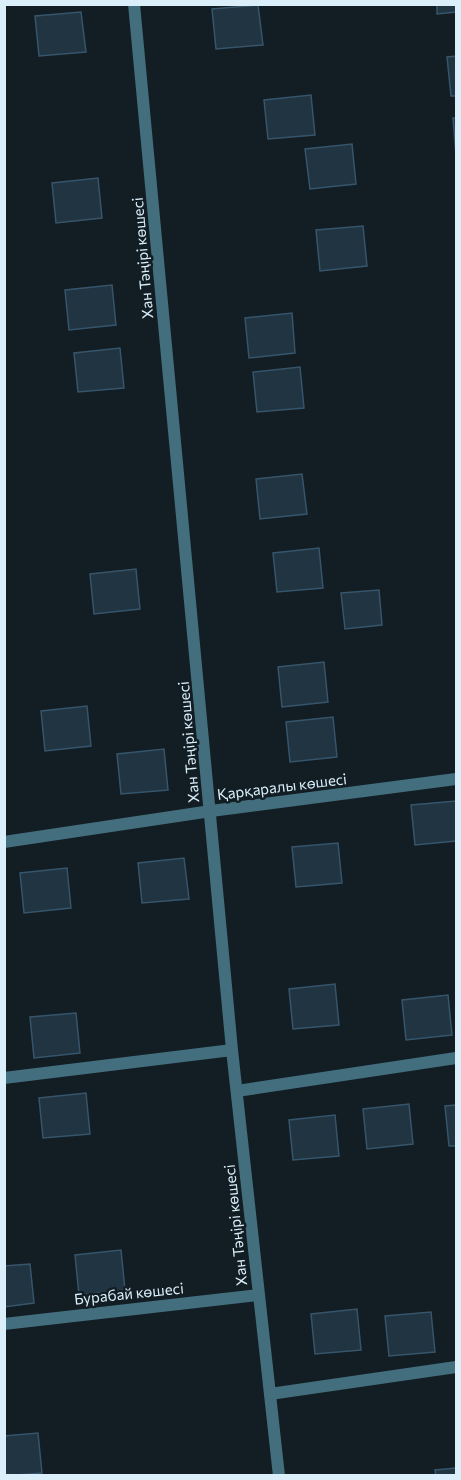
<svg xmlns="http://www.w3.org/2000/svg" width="461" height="1480" font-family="Commissioner,sans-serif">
<rect width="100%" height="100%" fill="#121d24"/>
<g fill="#213442" stroke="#36556b" stroke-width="1.5">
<path d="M437,4H456V12L437,14Z"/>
<path d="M258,5L263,45L216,49L212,9Z"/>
<path d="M81,12L86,52L39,56L35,16Z"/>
<path d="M456,56V96H451L447,57Z"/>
<path d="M311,95L315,135L268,139L264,100Z"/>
<path d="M453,118H456V155Z"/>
<path d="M352,144L356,184L310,189L305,149Z"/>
<path d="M98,178L102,218L56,223L52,183Z"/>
<path d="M363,226L367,266L320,271L316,230Z"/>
<path d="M112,285L116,325L69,330L65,290Z"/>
<path d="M292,313L295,353L249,358L245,318Z"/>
<path d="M120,348L124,388L78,392L74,353Z"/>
<path d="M300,367L304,408L257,412L253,372Z"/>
<path d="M302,474L307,514L260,519L256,479Z"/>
<path d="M319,548L323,588L277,592L273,553Z"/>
<path d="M136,569L140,609L94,614L90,574Z"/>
<path d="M379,590L382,625L345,629L341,593Z"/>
<path d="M324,662L328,702L282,707L278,667Z"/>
<path d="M87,706L91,746L45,751L41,711Z"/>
<path d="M333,717L337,757L290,762L286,722Z"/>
<path d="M164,749L168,790L121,794L117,754Z"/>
<path d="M456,801V841L415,845L411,805Z"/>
<path d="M338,843L342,883L296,887L292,847Z"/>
<path d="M184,858L189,899L142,903L138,863Z"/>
<path d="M67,868L71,908L24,913L20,873Z"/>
<path d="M335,984L339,1025L293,1029L289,989Z"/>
<path d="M448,995L452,1035L406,1040L402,1000Z"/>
<path d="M76,1013L80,1053L34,1058L30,1017Z"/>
<path d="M86,1093L90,1134L43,1138L39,1098Z"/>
<path d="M409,1104L413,1144L367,1149L363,1109Z"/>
<path d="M456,1105V1146H449L445,1106Z"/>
<path d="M335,1115L339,1156L293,1160L289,1120Z"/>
<path d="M121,1250L125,1290L79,1295L75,1255Z"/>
<path d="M30,1264L34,1303L4,1307V1266Z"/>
<path d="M357,1309L361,1350L315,1354L311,1314Z"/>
<path d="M431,1312L435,1352L389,1356L385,1316Z"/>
<path d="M38,1433L42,1473L4,1476V1436Z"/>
<path d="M456,1468V1476H436L435,1470Z"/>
</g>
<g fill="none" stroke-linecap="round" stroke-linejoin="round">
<g stroke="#436e7d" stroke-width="12">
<path d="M4,842L211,811"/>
<path d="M4,1078L232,1050"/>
<path d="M237,1091L456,1058"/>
<path d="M4,1324L258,1295"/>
</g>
<g stroke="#436e7d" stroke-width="12">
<path d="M134,4L232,1050L279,1476"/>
<path d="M211,811L456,779"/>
<path d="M270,1394L456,1367"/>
</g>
</g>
<g text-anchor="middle" stroke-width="5" stroke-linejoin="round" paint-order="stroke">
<g font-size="15" fill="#daeffa" stroke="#121d24">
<text transform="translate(143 258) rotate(-95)" y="5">Хан Тәңірі көшесі</text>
<text transform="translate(189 742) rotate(-95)" y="5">Хан Тәңірі көшесі</text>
<text transform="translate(282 787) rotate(-7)" y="5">Қарқаралы көшесі</text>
<text transform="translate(236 1225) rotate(-96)" y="5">Хан Тәңірі көшесі</text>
<text transform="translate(129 1294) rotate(-6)" y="5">Бурабай көшесі</text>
</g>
</g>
<rect width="461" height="1480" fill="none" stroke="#daeffa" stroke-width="12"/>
</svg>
